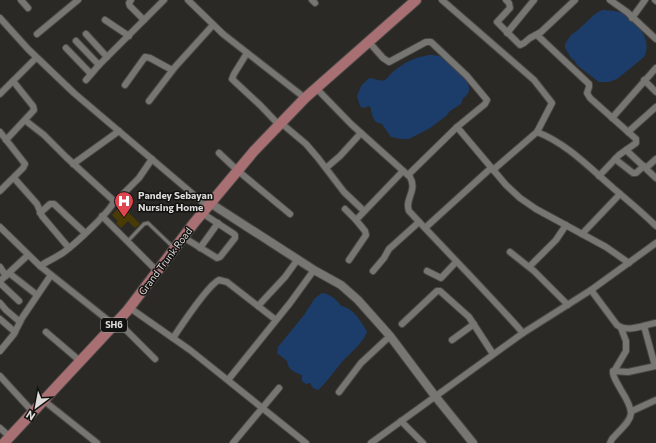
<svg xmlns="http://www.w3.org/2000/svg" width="656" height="443" font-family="Commissioner,sans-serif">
<rect width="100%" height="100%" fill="#2a2925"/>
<g fill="#1c3d6a">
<path d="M602,10C609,10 619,11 625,14C638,22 653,42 644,57L617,79L609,82H599L578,66L575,61L571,58L565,48V44L571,35L578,30L595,14Z"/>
<path d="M429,55C435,55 442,56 448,60C451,62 454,66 457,69C464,77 477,90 463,98L461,104L450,111L446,116L430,128L409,139H401L391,137L382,124L376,122L373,118L370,106L363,108L360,106L357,96L361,86L369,78C374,78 381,82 385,80C388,78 391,73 394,71C407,61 413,58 429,55Z"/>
<path d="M322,293C328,293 338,300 341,306C352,307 362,322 367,332C363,343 349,354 341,363C333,373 327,382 318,390L313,388L310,383L306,384L302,381V375C294,372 288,370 287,361L277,353L278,347L304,315L315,298Z"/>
</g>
<path fill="#493b05" d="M121,205L140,224L135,228L128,221L121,228L116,223L118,221L112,215Z"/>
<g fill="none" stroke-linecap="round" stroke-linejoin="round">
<defs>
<path id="service" d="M127,242L144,224L148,223L173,247"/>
<g id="minor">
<path d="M21,0L28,8"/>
<path d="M131,0L129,3L130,6L144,20"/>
<path d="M188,0L223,34L305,98"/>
<path d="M312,0L315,3"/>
<path d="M442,0L534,80L552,103L537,132L493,170"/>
<path d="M506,0L509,3L510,8L497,22L520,45L524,43L530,38L541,32L575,0"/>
<path d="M610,0L627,12L656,39"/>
<path d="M655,0L656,1"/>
<path d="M0,18L28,49L74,93L207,206"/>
<path d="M632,18L645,0"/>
<path d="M105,20L129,36"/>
<path d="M507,33L534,0"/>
<path d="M37,34L78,0"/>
<path d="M86,34L107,57"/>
<path d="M537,35L589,84V87L587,93L590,98L636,139V143L619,155L599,176"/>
<path d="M76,41L99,65"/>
<path d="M368,41L383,58L389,62L426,42H431L467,76L487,100L485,104L457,127L408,175"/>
<path d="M66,48L91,74"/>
<path d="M247,53L234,74L232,79L261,106L279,125"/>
<path d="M86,80L99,65L164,0"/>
<path d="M644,80L656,92"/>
<path d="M125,85L145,57L150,58L172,70"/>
<path d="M316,88L351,124L410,177C418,191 404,199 409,211C447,252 486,291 523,333"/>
<path d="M0,94L36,58"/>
<path d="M149,101L175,67L213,25"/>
<path d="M612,118L656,68"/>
<path d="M26,121L44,135L66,157L114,201C111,211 75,244 64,252C57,257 48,261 40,266"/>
<path d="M281,123L306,144L318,158L344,192L364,211"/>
<path d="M457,127L506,185L520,198L536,209L606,247L629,263"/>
<path d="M0,132L25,164L23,168L0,191"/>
<path d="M537,132C566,143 589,167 612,187C627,200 642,212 656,226"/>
<path d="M628,132L656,107"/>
<path d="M6,140L34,110L33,106L13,81"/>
<path d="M626,150L656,178"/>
<path d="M219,153L237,170L290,214"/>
<path d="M615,159L633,173H636L644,166"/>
<path d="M73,164L119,131"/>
<path d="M326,168L340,156L361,133"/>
<path d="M646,168L656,159"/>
<path d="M14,178L37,204L42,216L69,248"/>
<path d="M114,203L139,178L152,159"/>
<path d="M345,209L356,220L403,171"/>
<path d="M40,213L50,204H54L85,233"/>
<path d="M102,216L158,272"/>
<path d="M0,227L40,266L114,325"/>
<path d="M425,228L491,168"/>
<path d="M582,234L620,194"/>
<path d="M183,237L217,258L220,257L235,238V235L234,234L202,213"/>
<path d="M200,248L218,223"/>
<path d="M510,252L534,271L568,305"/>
<path d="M349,260L366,235L365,231L356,220"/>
<path d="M530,266L556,240L566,225"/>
<path d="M0,267L6,276"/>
<path d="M373,271L384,258L389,249L419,222"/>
<path d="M427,271L441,278L456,262"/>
<path d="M9,273L37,295"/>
<path d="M0,281L28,255"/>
<path d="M0,283L19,301"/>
<path d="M591,290L617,325C628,333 643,325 656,323"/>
<path d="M0,303L6,310L20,322"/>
<path d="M258,306L285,277L298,259"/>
<path d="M130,308L190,350L306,443"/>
<path d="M0,319L15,332"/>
<path d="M118,322L155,359"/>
<path d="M402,324L437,291H440L469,317L493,354"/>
<path d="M644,326L655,366"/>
<path d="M46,332L80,361"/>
<path d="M173,338C181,326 208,285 219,280L227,282L276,320"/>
<path d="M452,340L474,324"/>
<path d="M0,351L14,334L22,318L51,275"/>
<path d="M613,371L628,372L656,366"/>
<path d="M0,376L32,411"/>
<path d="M228,380L290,303L314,270"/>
<path d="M339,392L361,363L390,336"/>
<path d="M43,400L97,443"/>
<path d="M632,411L656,400"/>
<path d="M401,421L423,443"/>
<path d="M0,428L10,437"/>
<path d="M233,443L279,388"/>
<path d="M371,443L523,333L591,290L656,243"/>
<path d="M610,443L612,439C632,417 638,417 621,390C618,384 614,379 613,373L626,351V341L621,328"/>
</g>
<path id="tertiary" d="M210,203L314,270L341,285L358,300L390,336L435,396L473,443"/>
<path id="primary" d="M4,443L127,311L194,223L254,151L305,98L416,0"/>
</defs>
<use href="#service" stroke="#484743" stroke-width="5"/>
<use href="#minor" stroke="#484743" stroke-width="8"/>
<use href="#tertiary" stroke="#484743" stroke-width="10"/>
<use href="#primary" stroke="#484743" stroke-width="12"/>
<use href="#service" stroke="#777672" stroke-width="3"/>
<use href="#minor" stroke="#777672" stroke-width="6"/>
<use href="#tertiary" stroke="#777672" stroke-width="8"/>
<use href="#primary" stroke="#a97074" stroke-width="10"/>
</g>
<defs>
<symbol id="hospital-pin" viewBox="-11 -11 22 30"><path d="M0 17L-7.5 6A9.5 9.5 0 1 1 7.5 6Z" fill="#e0444e" stroke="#121210"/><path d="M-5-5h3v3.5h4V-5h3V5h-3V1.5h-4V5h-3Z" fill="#fff"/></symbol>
</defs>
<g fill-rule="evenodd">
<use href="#hospital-pin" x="113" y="190" width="22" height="30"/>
</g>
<g text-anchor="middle" stroke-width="3" stroke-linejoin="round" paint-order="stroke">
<rect fill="#121210" stroke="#a09f9d" stroke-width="1" x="101" y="318" width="26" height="14" rx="3"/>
<g font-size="9" font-weight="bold" fill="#dddcda">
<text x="114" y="328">SH6</text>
</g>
<g font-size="10" font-weight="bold" fill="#dddcda" stroke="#121210" text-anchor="start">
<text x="138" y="199">Pandey Sebayan<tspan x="138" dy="12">Nursing Home</tspan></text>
</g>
<g font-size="10" fill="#dddcda" stroke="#121210">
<text transform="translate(165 261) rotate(-53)" y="4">Grand Trunk Road</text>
</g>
</g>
<g transform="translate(36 407) rotate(212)" stroke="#121210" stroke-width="3" paint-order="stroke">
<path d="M0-3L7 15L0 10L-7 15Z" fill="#dddcda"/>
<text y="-6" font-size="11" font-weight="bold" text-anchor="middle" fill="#dddcda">N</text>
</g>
</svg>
